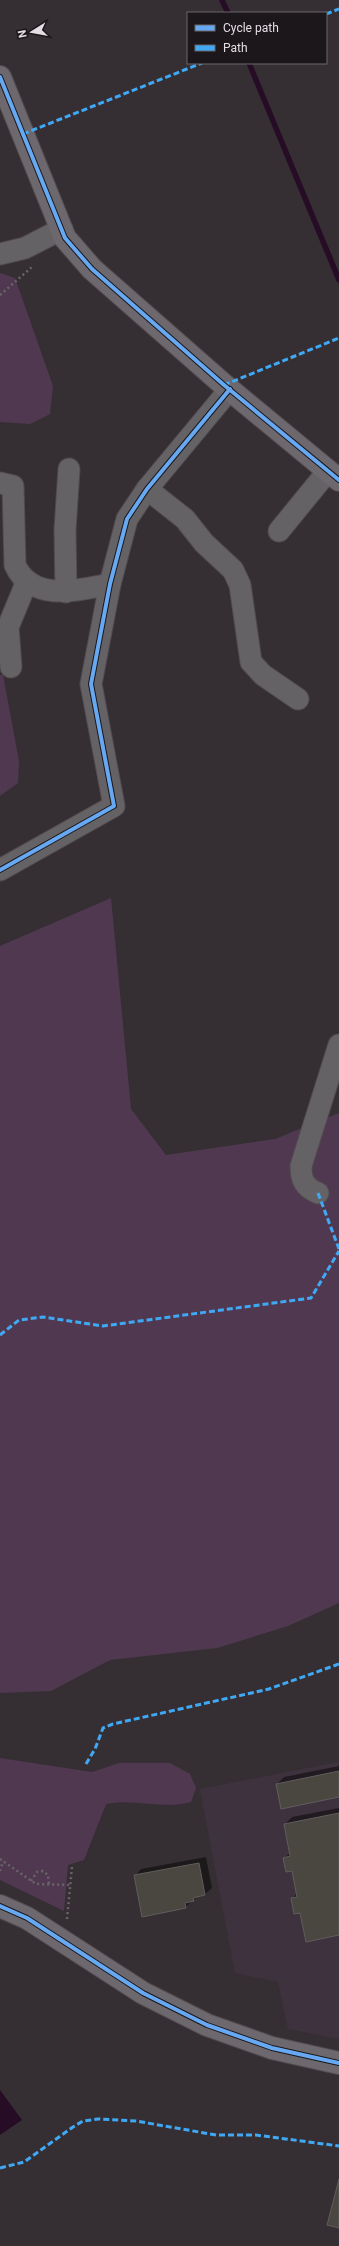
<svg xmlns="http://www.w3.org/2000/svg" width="339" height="2246" font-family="Roboto,sans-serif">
<rect width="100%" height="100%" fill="#352f34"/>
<path fill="#3f323f" d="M339,1762V2039L288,2029L278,1982L235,1973L200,1789Z"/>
<g fill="#503950">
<path d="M0,273L15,278L53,386L50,414L30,424L0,422Z"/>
<path d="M0,675H3L19,761L18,783L0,796Z"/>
<path d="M111,898L131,1109L166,1155L275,1139L339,1113V1603L288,1626L217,1648L110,1660L51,1691L0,1693V946Z"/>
<path d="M0,1758L92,1772L119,1763H170L190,1774L196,1788L191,1802C163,1810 134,1798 106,1804L84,1860L68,1865L64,1911L0,1880Z"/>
</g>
<path fill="#260c25" d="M0,2090L22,2120L0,2135Z"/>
<g fill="#0007">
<path d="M339,1766V1796L277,1784L284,1777Z"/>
<path d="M339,1808V1934L301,1912L292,1899L297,1893L293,1870L284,1858L291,1852L285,1824L292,1817Z"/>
<path d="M206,1857L212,1888L205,1894L198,1896L185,1907L135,1876L141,1869Z"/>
</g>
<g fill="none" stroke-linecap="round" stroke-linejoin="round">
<g stroke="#260c25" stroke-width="5.5">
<path d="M222,0L228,13"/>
<path d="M249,63L339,280"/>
</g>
</g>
<g fill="#4a4741" stroke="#605d5d">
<path d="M339,1771V1797L281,1809L276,1784Z"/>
<path d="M339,1813V1935L306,1942L300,1913L294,1914L291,1898L297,1897L292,1871L286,1872L283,1858L290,1856L284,1824Z"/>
<path d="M199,1863L205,1895L193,1898L194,1901L185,1903L186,1908L142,1917L134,1875Z"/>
<path d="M339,2179V2228L327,2225Z"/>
</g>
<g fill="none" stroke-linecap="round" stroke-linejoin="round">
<defs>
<g id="street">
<path d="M0,254L25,248L62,229"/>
<path d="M0,483L13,486L15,565C32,603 79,590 110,584"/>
<path d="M147,489L185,519L204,543L233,570L240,585L251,662L263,675L298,699"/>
<path d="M279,531L328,471"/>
<path d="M66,592L65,530L69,469"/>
<path d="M11,667L8,627L27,581"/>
<path d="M0,870L114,806L91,684L110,584L127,519L147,489L230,389"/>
<path d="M318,1193C304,1187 301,1180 301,1166L339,1045"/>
</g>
<g id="secondary">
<path d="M0,77L65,238L92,269L224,385L339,480"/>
<path d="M0,1906L27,1918L143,1993L207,2025L272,2048L339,2063"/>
</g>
</defs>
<use href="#street" stroke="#514b50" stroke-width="23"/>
<use href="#secondary" stroke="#514b50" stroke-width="24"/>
<g stroke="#686467" stroke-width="2.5" stroke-dasharray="2 3" stroke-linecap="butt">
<path d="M0,295L32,267"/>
<path d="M0,1859L36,1884L71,1885"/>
<path d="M0,1871L3,1861"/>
<path d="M31,1881L37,1872L43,1871L48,1875L49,1884"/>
<path d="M67,1919L72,1867"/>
</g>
<use href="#street" stroke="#656265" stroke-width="21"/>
<use href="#secondary" stroke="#6d686d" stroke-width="22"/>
<g stroke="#3fa9f5" stroke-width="3" stroke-dasharray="6 3" stroke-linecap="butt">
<path d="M326,14L339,9"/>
<path d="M23,134L202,63"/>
<path d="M224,385L339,338"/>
<path d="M318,1193L339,1249"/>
<path d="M0,1335L19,1320L43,1317L103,1326L311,1298L339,1251"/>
<path d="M86,1764L95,1749L103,1728L113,1724L269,1689L339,1664"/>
<path d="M0,2168L24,2162L73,2127L83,2121L98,2119L136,2121L216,2135H256L339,2146"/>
</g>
<defs>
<g id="cycleway">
<path d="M0,77L65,238L92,269L224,385L339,480"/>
<path d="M0,870L114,806L91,684L110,584L127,519L147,489L230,389"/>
<path d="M0,1906L27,1918L143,1993L207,2025L272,2048L339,2063"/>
</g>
</defs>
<use href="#cycleway" stroke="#1b171b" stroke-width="6"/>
<use href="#cycleway" stroke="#66a8f1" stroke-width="4"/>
</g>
<rect x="187" y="12" width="140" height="52" fill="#1b171b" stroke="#6b666b"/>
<rect x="195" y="25" width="20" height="6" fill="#66a8f1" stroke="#6b666b"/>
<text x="223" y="32" font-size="12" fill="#e4dde3">Cycle path</text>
<rect x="195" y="45" width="20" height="6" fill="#3fa9f5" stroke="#6b666b"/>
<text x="223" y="52" font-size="12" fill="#e4dde3">Path</text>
<g transform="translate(32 32) rotate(259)" stroke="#1b171b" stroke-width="3" paint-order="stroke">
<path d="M0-3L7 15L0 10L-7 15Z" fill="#e4dde3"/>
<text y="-6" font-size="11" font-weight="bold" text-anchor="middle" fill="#e4dde3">N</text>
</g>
</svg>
